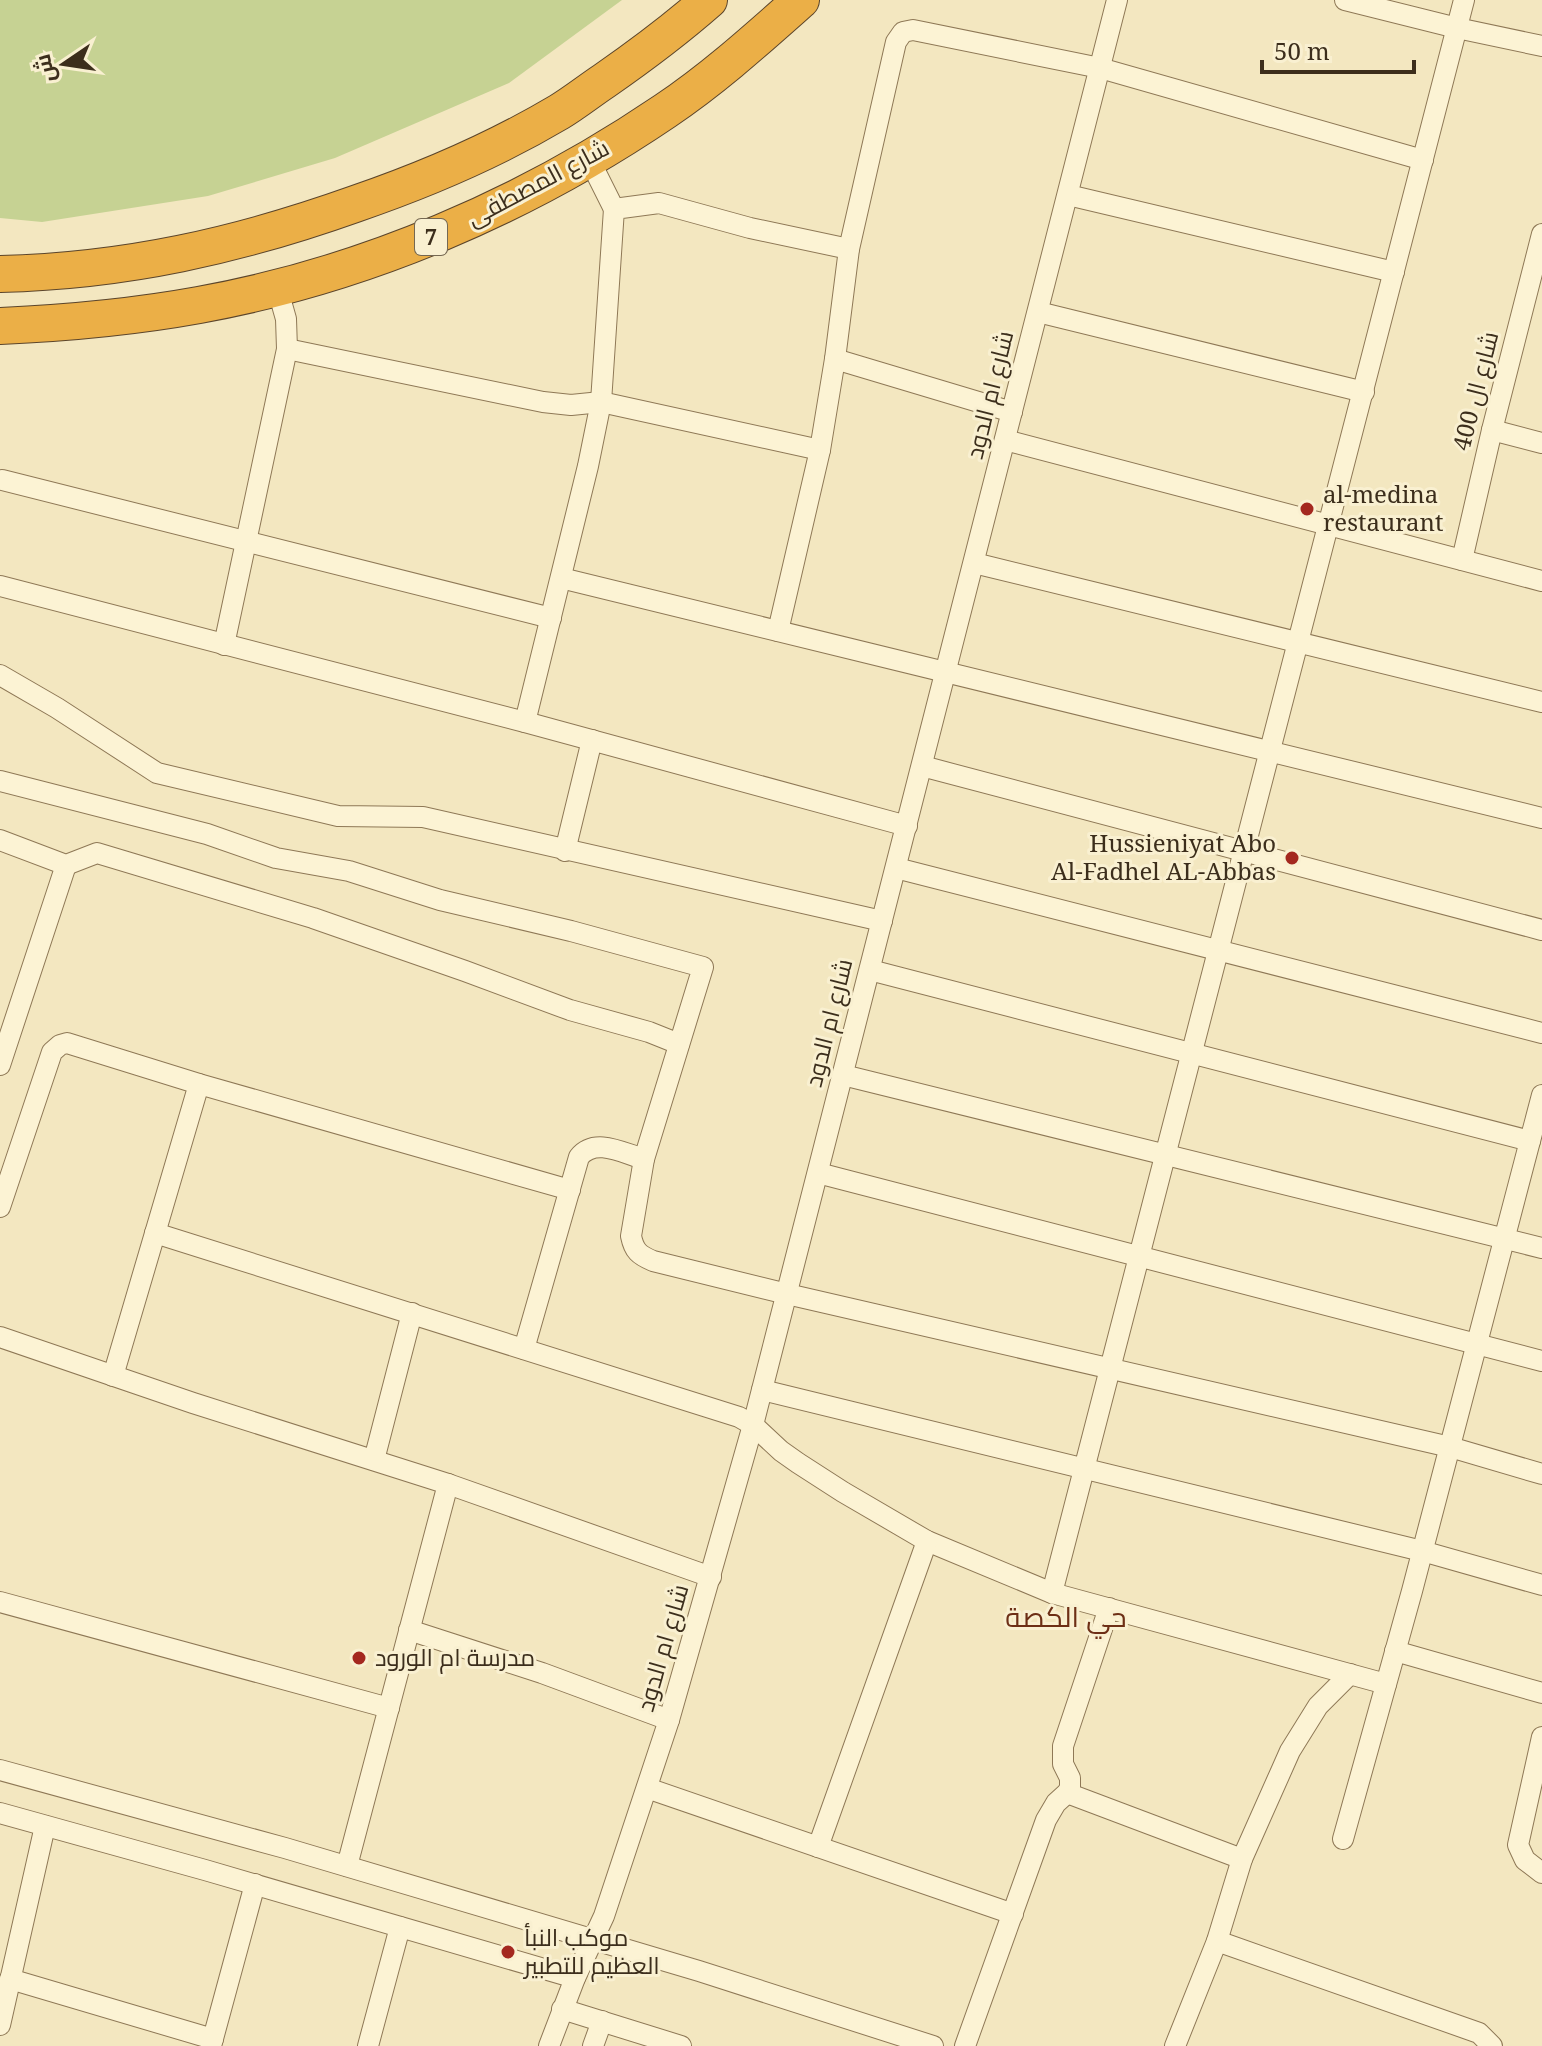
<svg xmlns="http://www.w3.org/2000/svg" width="1542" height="2046" font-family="'Noto Serif',Cairo,serif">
<rect width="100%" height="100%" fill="#f3e7c0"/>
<path fill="#c6d293" d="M0,0H622L509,83L335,158L208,196L42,222L0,218Z"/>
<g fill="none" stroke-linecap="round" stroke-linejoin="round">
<defs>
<g id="street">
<path d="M1345,0L1457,28L1542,46"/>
<path d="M589,159L614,209"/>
<path d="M1068,195L1394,272"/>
<path d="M1038,312L1364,392"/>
<path d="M287,349L543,402L571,405L601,402L820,450"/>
<path d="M835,359L1012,412"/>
<path d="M1492,430L1542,443"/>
<path d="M1005,440L1542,581"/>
<path d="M2,480L551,618"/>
<path d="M1462,560L1492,430L1542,234"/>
<path d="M974,563L1542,702"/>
<path d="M561,578L1542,818"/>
<path d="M0,586L525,722L907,826"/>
<path d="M778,631L820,450L835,359L849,249L896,42L903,32L913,30L1100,68L1423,160"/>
<path d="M224,645L287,349L286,319L277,287"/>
<path d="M0,675L57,708L157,773L338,816L423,817L882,921"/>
<path d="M525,722L588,466L601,402L614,209L659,203L750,228L849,249"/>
<path d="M922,766L1542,930"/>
<path d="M0,781L207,834L276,858L349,871L440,900L571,931L703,967L644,1159L631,1236C634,1251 639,1255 653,1261L787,1294L1450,1447L1542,1474"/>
<path d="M0,840L66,865L97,853L313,918L465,971L570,1010L649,1032L679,1044"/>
<path d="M565,851L592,740"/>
<path d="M896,868L1542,1033"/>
<path d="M870,970L1530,1141"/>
<path d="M0,1065L66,865"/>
<path d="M843,1075L1542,1248"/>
<path d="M818,1173L1542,1361"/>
<path d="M0,1207L52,1052L60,1045L67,1043L199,1084L570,1190"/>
<path d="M155,1233L739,1417L753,1425L781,1451L798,1463L843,1492L927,1541L1052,1593L1386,1684"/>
<path d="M0,1337L193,1403L448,1484L711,1577"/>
<path d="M524,1349L579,1157C595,1137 623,1153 644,1159"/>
<path d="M113,1376L199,1084"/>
<path d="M762,1390L1422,1551L1542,1585"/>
<path d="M374,1460L412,1313"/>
<path d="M1052,1593L1464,0"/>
<path d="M0,1602L389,1708"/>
<path d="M409,1630L542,1673L669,1720"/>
<path d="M1395,1651L1542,1693"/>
<path d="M1542,1737L1518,1845L1525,1860L1542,1873"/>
<path d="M0,1770L285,1848L699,1971L933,2046"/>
<path d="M647,1788L1013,1914"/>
<path d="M1067,1793L1242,1859"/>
<path d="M0,1813L205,1870L575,1978"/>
<path d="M1343,1839L1412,1591L1542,1095"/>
<path d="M818,1847L927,1541"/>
<path d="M347,1866L448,1484"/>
<path d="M1217,1941L1479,2033L1492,2046"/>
<path d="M10,1979L213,2039"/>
<path d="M562,2009L681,2046"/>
<path d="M0,2025L45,1826"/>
<path d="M211,2046L255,1884"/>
<path d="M368,2046L400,1927"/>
<path d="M549,2046L575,1978L604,1916L669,1720L753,1425L1117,0"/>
<path d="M593,2046L602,2021"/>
<path d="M965,2046L1046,1820L1056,1803L1067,1793L1070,1788V1778L1063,1764V1746L1109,1608"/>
<path d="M1175,2046L1217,1941L1242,1859L1290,1751L1318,1706L1350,1674"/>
</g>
<g id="highway">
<path d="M0,274C125,271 237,246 355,204C425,180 495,150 559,112C574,103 589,91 604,81C640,56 676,29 709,0"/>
<path d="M0,326C67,323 133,317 199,305C365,275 525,206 665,111C714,78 757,39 801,0"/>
</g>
</defs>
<use href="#street" stroke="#8e7856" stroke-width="22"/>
<use href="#highway" stroke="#5b452b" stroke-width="38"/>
<use href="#street" stroke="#fcf3d4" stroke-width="20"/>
<use href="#highway" stroke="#ebaf47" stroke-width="36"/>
</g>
<g fill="#a4281f" stroke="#f9f0d1" stroke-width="3">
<circle cx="1307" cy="509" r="8"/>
<circle cx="1292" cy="858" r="8"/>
<circle cx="359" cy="1658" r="8"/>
<circle cx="508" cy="1952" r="8"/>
</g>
<g text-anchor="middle" stroke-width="6" stroke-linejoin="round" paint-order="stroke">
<rect fill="#f9f0d1" stroke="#756852" stroke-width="2" x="415" y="219" width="32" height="36" rx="6"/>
<g font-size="22" font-weight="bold" fill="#3c2e1c">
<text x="431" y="245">7</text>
</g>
<g font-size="24" fill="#3c2e1c" stroke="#f9f0d1">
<text transform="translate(538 183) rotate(-28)" y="8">شارع المصطفى</text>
<text transform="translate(1476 391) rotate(-76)" y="8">شارع ال 400</text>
<text transform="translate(990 395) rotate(-76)" y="8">شارع ام الدود</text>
<text transform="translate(829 1023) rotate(-76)" y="8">شارع ام الدود</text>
<text transform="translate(663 1648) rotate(-74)" y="8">شارع ام الدود</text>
</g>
<g font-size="24" fill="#3c2e1c" stroke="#f9f0d1" text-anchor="start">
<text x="1323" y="503">al-medina<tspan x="1323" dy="28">restaurant</tspan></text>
<text x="1276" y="852" text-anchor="end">Hussieniyat Abo<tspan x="1276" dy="28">Al-Fadhel AL-Abbas</tspan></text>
<text x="375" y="1666">مدرسة ام الورود</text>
<text x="524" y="1946">موكب النبأ<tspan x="524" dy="28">العظيم للتطبير</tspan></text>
</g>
<g font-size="28" fill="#6d2f16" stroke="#f9f0d1">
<text x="1066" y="1627">حي الكصة</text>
</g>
</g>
<g transform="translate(64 64) rotate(257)" stroke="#f9f0d1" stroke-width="6" paint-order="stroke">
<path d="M0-6L14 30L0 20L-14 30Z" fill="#3c2e1c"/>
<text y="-12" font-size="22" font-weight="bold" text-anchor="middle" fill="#3c2e1c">ش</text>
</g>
<path d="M1262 60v12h152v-12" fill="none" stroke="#3c2e1c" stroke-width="4"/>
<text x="1274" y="60" font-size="24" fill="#3c2e1c" stroke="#f9f0d1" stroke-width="6" paint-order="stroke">50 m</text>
</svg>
